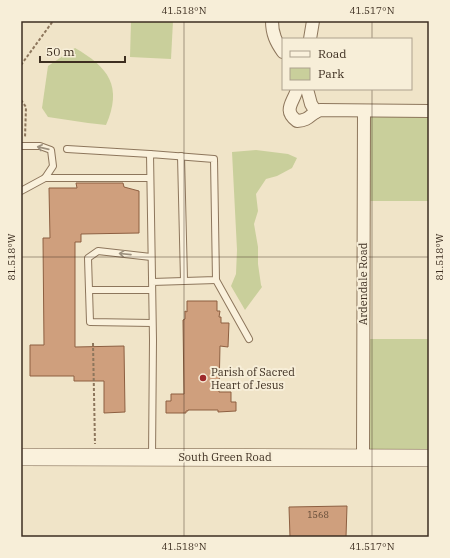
<svg xmlns="http://www.w3.org/2000/svg" width="450" height="558" font-family="'IBM Plex Serif',serif">
<rect width="100%" height="100%" fill="#f0e4c8"/>
<g fill="#c9cf9b">
<path d="M131,21H173L171,59L130,57Z"/>
<path d="M75,48C108,67 123,86 106,125L88,123L48,117L42,108L48,66Z"/>
<rect x="364" y="111" width="65" height="90"/>
<path d="M256,150L288,154L297,158L292,168L277,176L266,179L256,194L258,211L254,224L258,247V264L261,285L262,287L245,310L231,286L236,274L237,250L232,152Z"/>
<path d="M363,339H429V458L363,457Z"/>
</g>
<g fill="#cf9f7d" stroke="#8d5f41">
<path d="M76,183H123L124,187L139,191V233L81,234V242H75V347L124,346L125,412L104,413V381H74V376H30V345H44L43,238H50L49,188H77Z"/>
<path d="M187,301H217V311H220L219,317H221V323H229L228,347L220,346L219,392H231V402H236V411L218,412V410H188V411H186V413H166V401H171V394H184L183,320L185,319V311L187,312Z"/>
<path d="M347,506L346,537H290L289,507Z"/>
</g>
<g fill="none" stroke-linecap="round" stroke-linejoin="round">
<defs>
<g id="service">
<path d="M21,146H40L51,150L53,166L45,178L21,191"/>
<path d="M67,149L150,154"/>
<path d="M181,156L184,280"/>
<path d="M45,178H150"/>
<path d="M151,257L98,251L88,258L90,322L152,323"/>
<path d="M216,280L249,339"/>
<path d="M152,282L216,280L214,159L150,154L153,340L152,457"/>
<path d="M89,290H152"/>
</g>
<g id="minor">
<path d="M272,21C272,34 276,42 283,52"/>
<path d="M310,39L313,21"/>
<path d="M297,89C294,102 282,110 297,121C311,120 309,114 320,110L429,111"/>
<path d="M307,89L311,104L316,112"/>
<path d="M363,457L364,111"/>
</g>
<path id="secondary" d="M21,457L429,458"/>
</defs>
<use href="#service" stroke="#8d765c" stroke-width="8"/>
<use href="#minor" stroke="#8d765c" stroke-width="14"/>
<use href="#secondary" stroke="#6f573f" stroke-width="18"/>
<g stroke="#8d765c" stroke-width="2" stroke-dasharray="3 2" stroke-linecap="butt">
<path d="M21,65L53,21"/>
<path d="M21,100L26,107L25,138"/>
<path d="M93,343L95,444"/>
</g>
<use href="#service" stroke="#faf1dc" stroke-width="6"/>
<use href="#minor" stroke="#faf1dc" stroke-width="12"/>
<use href="#secondary" stroke="#faf1dc" stroke-width="17"/>
</g>
<defs><path id="oneway-shaft" d="M-6 0H5M1.5-3L5.5 0L1.5 3" fill="none" stroke-width="1.6" stroke-linecap="round" stroke-linejoin="round"/></defs>
<g stroke="#9c907e">
<use href="#oneway-shaft" transform="translate(43 148) rotate(-167)"/>
<use href="#oneway-shaft" transform="translate(125 254) rotate(-174)"/>
</g>
<path fill="none" stroke="#3d2e20" stroke-width="1" stroke-opacity="0.45" d="M184,21V537M372,21V39M372,89V537M21,257H429"/>
<circle fill="#9e2a2b" stroke="#f7eed8" stroke-width="1.5" cx="203" cy="378" r="4"/>
<g text-anchor="middle" stroke-width="4" stroke-linejoin="round" paint-order="stroke">
<g font-size="9" fill="#624a37">
<text x="318" y="518">1568</text>
</g>
<g font-size="11" fill="#3d2e20" stroke="#f7eed8">
<text transform="translate(363 284) rotate(-90)" y="4">Ardendale Road</text>
<text x="225" y="461">South Green Road</text>
</g>
<g font-size="11" fill="#3d2e20" stroke="#f7eed8" text-anchor="start">
<text x="211" y="376">Parish of Sacred<tspan x="211" dy="13">Heart of Jesus</tspan></text>
</g>
</g>
<rect width="450" height="558" fill="none" stroke="#f7eed8" stroke-width="44"/>
<rect x="282" y="38" width="130" height="52" fill="#f7eed8" stroke="#ada18e"/>
<rect x="290" y="51" width="20" height="6" fill="#faf1dc" stroke="#ada18e"/>
<text x="318" y="58" font-size="12" fill="#3d2e20">Road</text>
<rect x="290" y="68" width="20" height="12" fill="#c9cf9b" stroke="#ada18e"/>
<text x="318" y="78" font-size="12" fill="#3d2e20">Park</text>
<path d="M40 56v6h85v-6" fill="none" stroke="#3d2e20" stroke-width="2"/>
<text x="46" y="56" font-size="12" fill="#3d2e20" stroke="#f7eed8" stroke-width="3" paint-order="stroke">50 m</text>
<rect x="22" y="22" width="406" height="514" fill="none" stroke="#3d2e20" stroke-width="1.5"/>
<g font-size="10" text-anchor="middle" fill="#3d2e20">
<text x="184" y="14">41.518°N</text>
<text x="372" y="14">41.517°N</text>
<text transform="translate(439 257) rotate(-90)" y="4">81.518°W</text>
<text transform="translate(11 257) rotate(-90)" y="4">81.518°W</text>
<text x="184" y="550">41.518°N</text>
<text x="372" y="550">41.517°N</text>
</g>
</svg>
